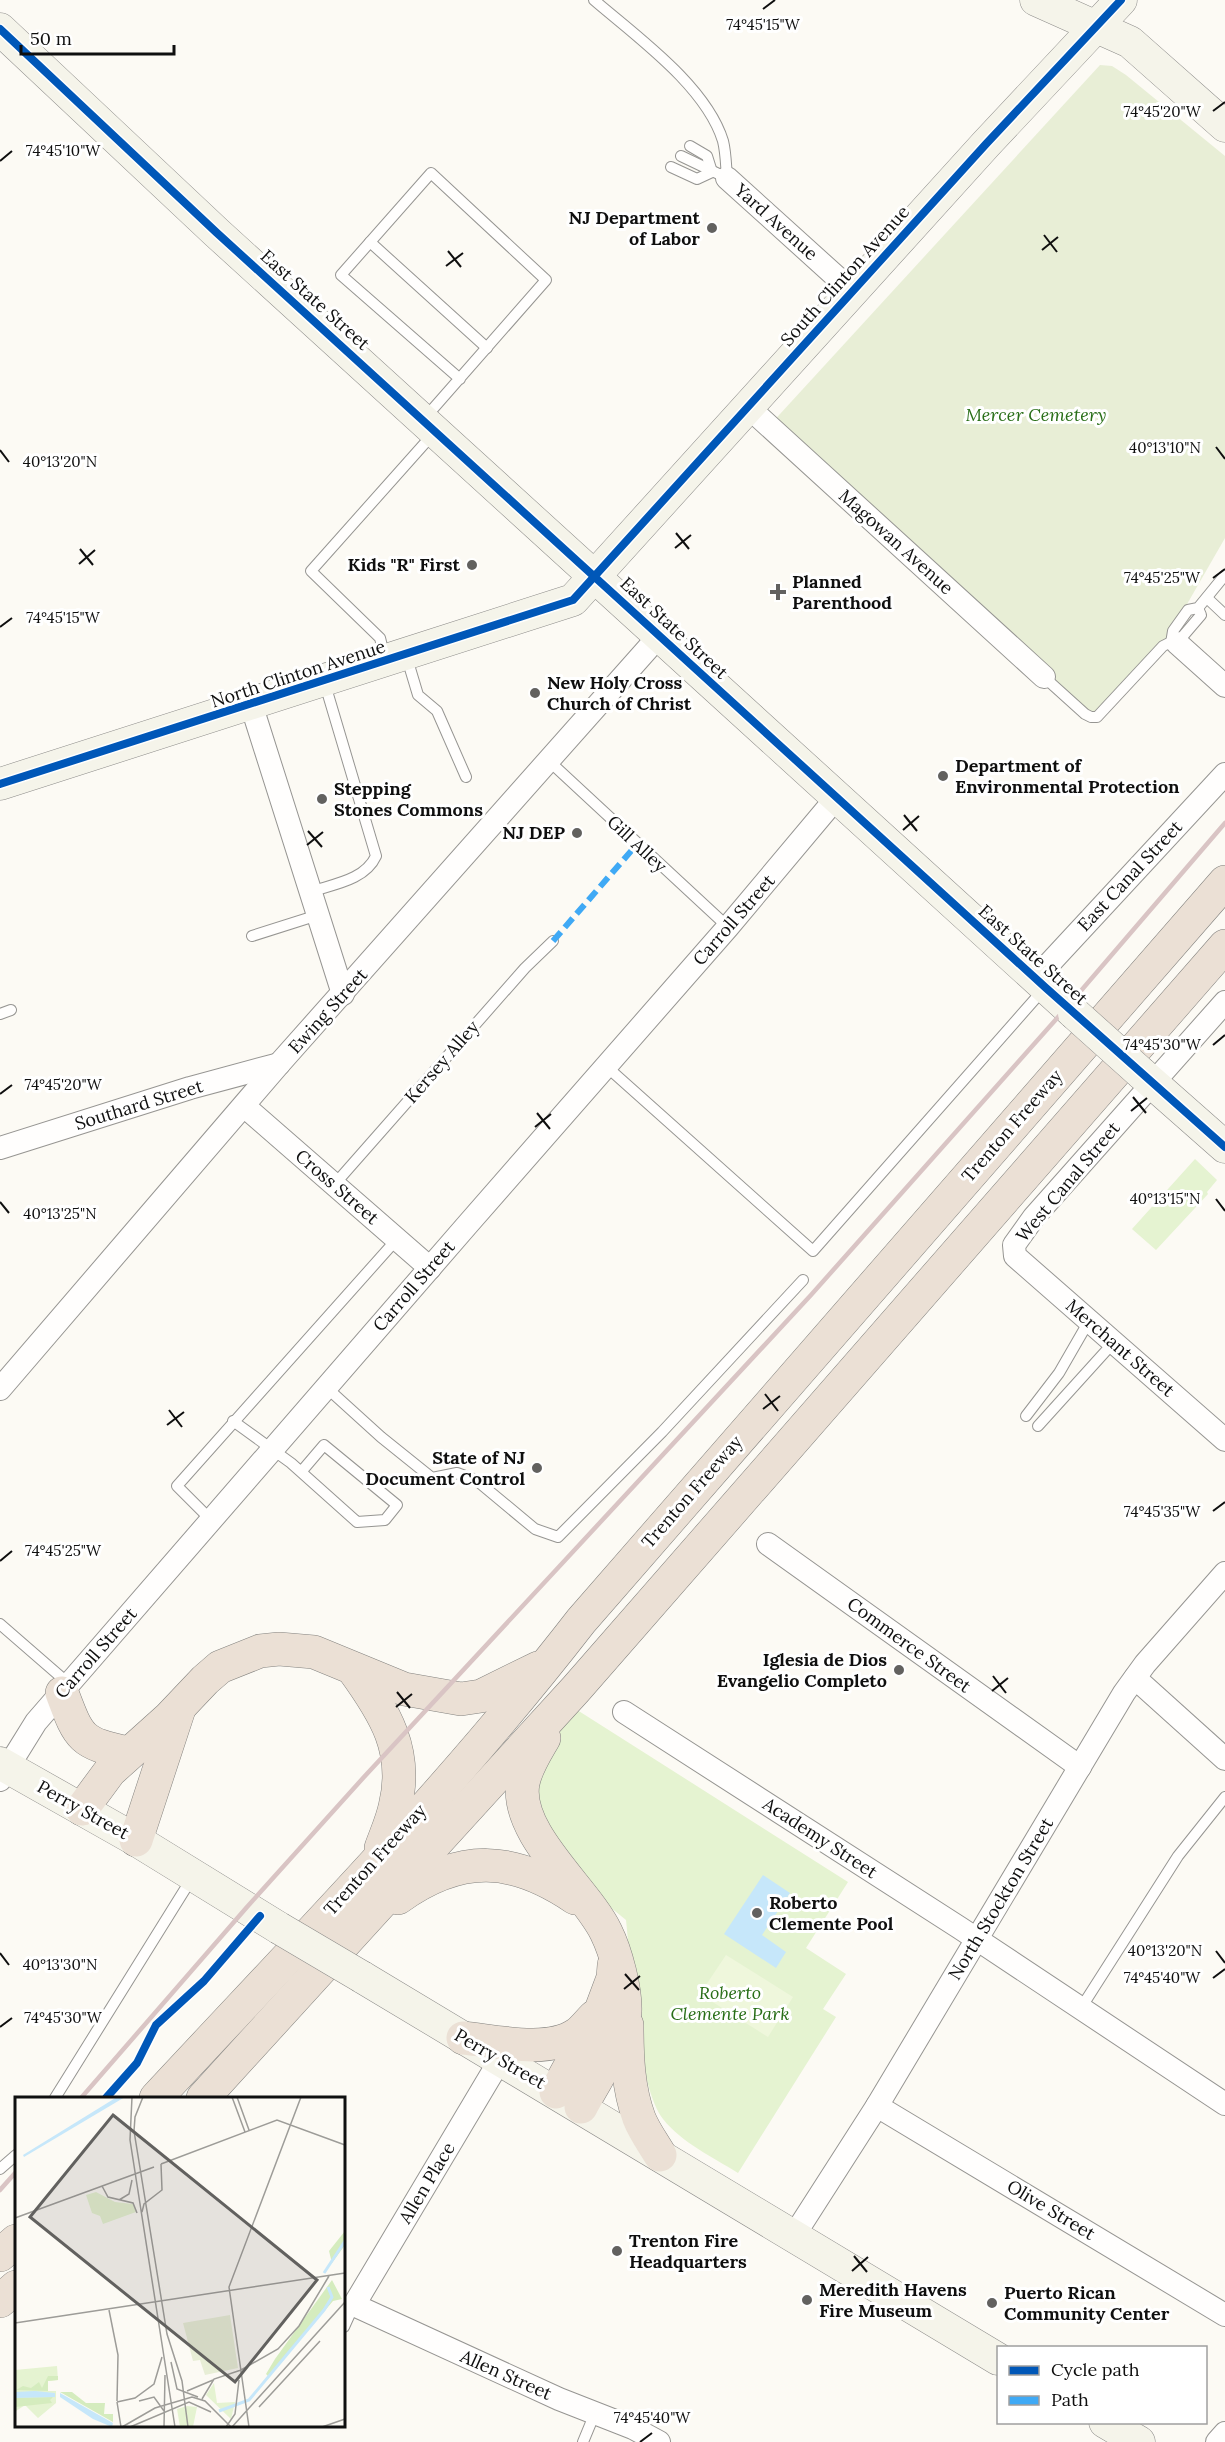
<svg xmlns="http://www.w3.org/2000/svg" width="1225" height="2442" font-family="Lora,serif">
<rect width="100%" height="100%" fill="#fcfaf4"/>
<g fill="#e5f3d1">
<path d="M1195,1159L1217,1180L1207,1192L1208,1194L1156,1250L1132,1229Z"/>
<path d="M574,1708L848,1882L806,1948L846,1974L823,2009L836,2017L738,2173C713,2157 682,2143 663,2119C637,2085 631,1966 626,1920L594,1894L554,1839L530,1779Z"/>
</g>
<path fill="#e8eed6" d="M1100,65L1112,66L1126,75L1225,156V538L1163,646L1091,717L769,426Z"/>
<path fill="#eff7dc" d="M726,1955L793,1997L768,2037L700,1994Z"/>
<path fill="#c6e7fa" d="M763,1875L790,1893L762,1935L786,1952L776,1968L724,1934Z"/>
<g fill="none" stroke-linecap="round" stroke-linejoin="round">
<defs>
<g id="lane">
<path d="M594,0C637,37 706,86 723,141C726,153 726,166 727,178L681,156"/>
<path d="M690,146L707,156L712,172"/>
<path d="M671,167L697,179L712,172"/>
<path d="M370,242L487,348"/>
<path d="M424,419L546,280L431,173L341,275L460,379"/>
<path d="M1207,598L1225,615"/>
<path d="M1174,641L1183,636L1201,615L1198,608"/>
<path d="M1171,643L1173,631L1188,610L1198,608L1225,575"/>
<path d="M406,655L418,695L437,711L466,777"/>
<path d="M385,658L380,638L311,571L433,434"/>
<path d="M1044,677L1085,714L1091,717H1097L1163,646L1169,643H1177"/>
<path d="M548,760L728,927"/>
<path d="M310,892C334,884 365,880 376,856L324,681"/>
<path d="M252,936L318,915"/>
<path d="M0,1014L11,1010"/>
<path d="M607,1067L813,1251L1043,990"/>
<path d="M334,1185L525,968L553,941"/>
<path d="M327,1388L381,1437L432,1478L457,1473L476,1480L535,1529L558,1537L662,1432L803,1280"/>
<path d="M1026,1416L1059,1373L1089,1321"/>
<path d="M233,1421L291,1463L357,1522L385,1520L397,1505L324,1445L301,1472"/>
<path d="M1038,1426L1114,1342"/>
<path d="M212,1521L177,1486L397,1239"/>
<path d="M0,1624L69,1684"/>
<path d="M1081,2008L1178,1856L1225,1797"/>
<path d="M55,2098L192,1878"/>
<path d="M0,2169L16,2155"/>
<path d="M344,2327L354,2305"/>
<path d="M583,2442L595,2413"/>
</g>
<g id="street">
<path d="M727,178L852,291"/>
<path d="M747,406L1044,677"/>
<path d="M1177,643L1225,686"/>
<path d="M251,704L343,994"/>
<path d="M1035,979L1225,774"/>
<path d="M1225,1002L1034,1217L1014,1245L1015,1256L1225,1440"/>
<path d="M244,1106L430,1268"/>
<path d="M0,1148L190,1088L279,1064"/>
<path d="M0,1389L279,1064L659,636"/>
<path d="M768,1544L1080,1767"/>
<path d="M1135,1678L1225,1759"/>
<path d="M624,1712L960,1928L1225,2104"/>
<path d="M0,1780L36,1722L468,1224L728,927L837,797"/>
<path d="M500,2060L354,2305L559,2399L633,2428L659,2442"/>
<path d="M877,2106L1225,2315"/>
<path d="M793,2237L877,2106L1124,1693L1145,1664L1225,1573"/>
<path d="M1217,2442L1225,2433"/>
</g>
<g id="secondary">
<path d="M1036,0L1130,42L1225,126"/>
<path d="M0,29L217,233L1074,1013"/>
<path d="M0,784L573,600L986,144L1121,0"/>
<path d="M1141,1073L1225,1147"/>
<path d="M0,1763L136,1840L279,1928"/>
<path d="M362,1977L998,2359"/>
<path d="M1105,2422L1139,2442"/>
</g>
<g id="highway">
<path d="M353,1669C385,1713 409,1751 395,1807C392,1821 386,1834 381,1848"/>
<path d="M62,1693C79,1738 80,1743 128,1753"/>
<path d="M544,1738C536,1752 526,1767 523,1783C514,1833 586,1890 606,1932C616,1952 626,1990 625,2012C624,2036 593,2084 581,2107"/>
<path d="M82,1809L110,1771L169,1718L205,1680L220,1667L260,1651L279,1649L314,1652L404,1689L461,1699L481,1696L538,1668"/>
<path d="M136,1840L179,1709"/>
<path d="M398,1898C461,1853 513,1856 575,1898"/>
<path d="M627,2025C627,2057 628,2088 639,2118C644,2131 653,2143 660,2155"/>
<path d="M463,2038C495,2041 548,2054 577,2034C583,2030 588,2023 594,2017"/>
<path d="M556,2092L601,2010L613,1978L614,1965"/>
<path d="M156,2098C301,1942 451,1789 581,1621L1225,882"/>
<path d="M203,2098L576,1689L1225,946"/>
<path d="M0,2255L16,2241"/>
<path d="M0,2301L16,2287"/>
</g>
</defs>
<use href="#lane" stroke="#969592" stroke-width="12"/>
<use href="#street" stroke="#969592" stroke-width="24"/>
<use href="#secondary" stroke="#8c8b89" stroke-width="33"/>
<use href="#highway" stroke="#83827f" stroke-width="34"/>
<use href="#lane" stroke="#fffefd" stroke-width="10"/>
<use href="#street" stroke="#fffefd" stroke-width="22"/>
<use href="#secondary" stroke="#f5f4ea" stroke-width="32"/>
<use href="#highway" stroke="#ebe0d5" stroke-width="33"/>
<g stroke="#d9c4c4" stroke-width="4.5">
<path d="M81,2098L247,1907L364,1777L811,1295L1067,1007L1225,823"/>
<path d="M0,2190L16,2172"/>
</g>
<defs>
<g id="secondary-bridge">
<path d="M1074,1013L1141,1073"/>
<path d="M279,1928L362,1977"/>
</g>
</defs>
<use href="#secondary-bridge" stroke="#8c8b89" stroke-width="33" stroke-linecap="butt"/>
<use href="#secondary-bridge" stroke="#f5f4ea" stroke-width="32"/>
<path stroke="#3fa9f5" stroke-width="6" stroke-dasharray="12 6" stroke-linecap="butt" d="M553,941L638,843"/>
<defs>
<g id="cycleway">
<path d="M0,29L217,233L1046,988L1225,1147"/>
<path d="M0,784L573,600L986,144L1121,0"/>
<path d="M106,2098L137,2063L156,2025L204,1981L260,1916"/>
</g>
</defs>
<use href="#cycleway" stroke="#fff" stroke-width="11"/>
<use href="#cycleway" stroke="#0057b8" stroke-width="8"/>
</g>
<path fill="none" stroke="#0f0f0f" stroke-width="2" d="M763,9L775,0M1213,111L1225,102M0,161L12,151M1044,235L1057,252M1042,250L1058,237M448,251L461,267M446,266L463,253M1216,447L1225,459M0,450L9,462M676,533L689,549M675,548L691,535M80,549L93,565M79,564L95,550M1213,578L1225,569M0,627L12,618M904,815L917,831M903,830L919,816M308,831L322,847M307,845L323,832M1213,1045L1225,1035M0,1094L12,1085M1133,1097L1146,1113M1131,1111L1147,1098M537,1113L550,1129M535,1127L551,1114M1216,1199L1225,1211M0,1202L9,1213M765,1394L778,1411M763,1409L780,1396M169,1410L182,1427M167,1425L184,1412M1213,1511L1225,1502M0,1561L12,1551M993,1676L1006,1693M992,1691L1008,1678M397,1692L410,1708M396,1707L412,1694M1216,1951L1225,1963M0,1953L9,1965M625,1974L639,1990M1213,1978L1225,1969M624,1989L640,1976M0,2027L12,2018M854,2256L867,2272M852,2271L868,2257M640,2442L652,2433"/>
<g fill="#62615f" stroke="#fff" stroke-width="2">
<circle cx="712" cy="228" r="6"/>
<circle cx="472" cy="565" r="6"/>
<path d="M775 583h6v6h6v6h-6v6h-6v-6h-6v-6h6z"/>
<circle cx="535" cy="693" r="6"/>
<circle cx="943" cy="776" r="6"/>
<circle cx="322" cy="799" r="6"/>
<circle cx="577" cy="833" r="6"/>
<circle cx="537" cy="1468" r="6"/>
<circle cx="899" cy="1670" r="6"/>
<circle cx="757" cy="1913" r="6"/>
<circle cx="617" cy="2251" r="6"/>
<circle cx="807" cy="2300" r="6"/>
<circle cx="992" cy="2303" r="6"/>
</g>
<g text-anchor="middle" stroke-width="6" stroke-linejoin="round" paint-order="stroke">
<g font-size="18" font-weight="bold" fill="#0f0f0f" stroke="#fff" text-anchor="start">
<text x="700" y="224" text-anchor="end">NJ Department<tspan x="700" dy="21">of Labor</tspan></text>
<text x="460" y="571" text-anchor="end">Kids "R" First</text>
<text x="792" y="588">Planned<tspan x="792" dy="21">Parenthood</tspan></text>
<text x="547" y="689">New Holy Cross<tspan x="547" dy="21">Church of Christ</tspan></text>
<text x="955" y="772">Department of<tspan x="955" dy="21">Environmental Protection</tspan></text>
<text x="334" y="795">Stepping<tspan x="334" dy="21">Stones Commons</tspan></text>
<text x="565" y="839" text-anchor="end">NJ DEP</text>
<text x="525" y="1464" text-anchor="end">State of NJ<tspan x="525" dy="21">Document Control</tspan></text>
<text x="887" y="1666" text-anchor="end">Iglesia de Dios<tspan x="887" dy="21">Evangelio Completo</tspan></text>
<text x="769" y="1909">Roberto<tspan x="769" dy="21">Clemente Pool</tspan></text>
<text x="629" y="2247">Trenton Fire<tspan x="629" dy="21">Headquarters</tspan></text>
<text x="819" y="2296">Meredith Havens<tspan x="819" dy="21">Fire Museum</tspan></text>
<text x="1004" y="2299">Puerto Rican<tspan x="1004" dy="21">Community Center</tspan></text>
</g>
<g font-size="18" fill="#0f0f0f" stroke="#fff">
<text transform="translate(776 222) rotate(42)" y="6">Yard Avenue</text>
<text transform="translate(845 276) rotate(-48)" y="6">South Clinton Avenue</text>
<text transform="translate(315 300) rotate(42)" y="6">East State Street</text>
<text transform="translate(896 542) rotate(42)" y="6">Magowan Avenue</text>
<text transform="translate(674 628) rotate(43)" y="6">East State Street</text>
<text transform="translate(298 674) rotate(-18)" y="6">North Clinton Avenue</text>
<text transform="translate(637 844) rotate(43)" y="6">Gill Alley</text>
<text transform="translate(1130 876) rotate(-47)" y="6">East Canal Street</text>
<text transform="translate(734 920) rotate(-49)" y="6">Carroll Street</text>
<text transform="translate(1033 955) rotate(42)" y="6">East State Street</text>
<text transform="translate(328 1011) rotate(-48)" y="6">Ewing Street</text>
<text transform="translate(442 1062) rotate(-49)" y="6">Kersey Alley</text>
<text transform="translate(139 1105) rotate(-17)" y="6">Southard Street</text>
<text transform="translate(1012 1126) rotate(-49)" y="6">Trenton Freeway</text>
<text transform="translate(1068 1182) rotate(-50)" y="6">West Canal Street</text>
<text transform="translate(337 1187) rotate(41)" y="6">Cross Street</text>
<text transform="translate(414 1286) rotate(-49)" y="6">Carroll Street</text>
<text transform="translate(1120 1348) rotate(41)" y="6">Merchant Street</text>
<text transform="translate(692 1492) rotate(-49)" y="6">Trenton Freeway</text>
<text transform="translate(909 1645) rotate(36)" y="6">Commerce Street</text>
<text transform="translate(96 1653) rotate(-49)" y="6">Carroll Street</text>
<text transform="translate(83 1810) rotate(29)" y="6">Perry Street</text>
<text transform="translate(820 1838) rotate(33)" y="6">Academy Street</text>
<text transform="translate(375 1860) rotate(-48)" y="6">Trenton Freeway</text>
<text transform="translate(1001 1899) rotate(-59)" y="6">North Stockton Street</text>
<text transform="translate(500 2059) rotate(30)" y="6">Perry Street</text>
<text transform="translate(427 2183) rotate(-59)" y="6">Allen Place</text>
<text transform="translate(1051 2210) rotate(31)" y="6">Olive Street</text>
<text transform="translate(506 2375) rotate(24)" y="6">Allen Street</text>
</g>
<g font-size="18" font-style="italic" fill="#286e17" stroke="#fff">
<text x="1036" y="421">Mercer Cemetery</text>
<text x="730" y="1999">Roberto<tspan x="730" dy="21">Clemente Park</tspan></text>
</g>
</g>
<g transform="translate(15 2097)">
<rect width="330" height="330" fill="#fcfaf4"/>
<path d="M81,95L100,105L118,107L121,115L88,127L85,119L77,116L71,98ZM42,269L43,283L33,284V294H41V306L23,321L10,308L1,314L0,273ZM199,286L202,306L220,305L216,322L191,298ZM172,309L182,310L178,330H165L162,312Z" fill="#e5f3d1"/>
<path d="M330,134V148L317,166L314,154ZM317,183L327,202L318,204L254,280L251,277L260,262ZM33,279H43V283L33,284V294L1,293L8,289L16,291L24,285L27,291ZM45,295H57L71,306H90L89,317H98V325ZM38,300L35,303L37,306L0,310L1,301Z" fill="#d5ecbe"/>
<path d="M215,218L223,271L190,278L185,263L178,264L168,226Z" fill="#e8eed6"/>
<path d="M102,0H110L9,60L8,58ZM20,294L40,296V300L0,301V295ZM45,296L98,326L97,330L78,322L45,300Z" fill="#c6e7fa"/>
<path fill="none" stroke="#c6e7fa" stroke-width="3" d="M309,176L330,144M204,314L234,303L309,213L317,200L313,190"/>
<path fill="none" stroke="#9d9c98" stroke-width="1.5" d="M117,0L115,43L160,330M128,0L120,20L119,34L152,237L167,284L173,330M217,0L230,35M222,0L234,33M146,67L262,23L330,48M87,89L93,100L118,106L122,116M104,103L114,97L117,83M127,115L129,107L147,93L146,67M0,121L139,70M94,213L103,258L102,304M0,226L330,176M156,265L162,292L183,300M172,294L198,283M187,302L199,282L226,273L263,252L284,229L314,179M124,304L139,300L149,314M102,305L106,330M102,305L120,301L139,287L147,260M244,310L305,244M107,330L140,311L177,300L190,304L216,330M115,330L174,305L196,315M149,330L150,278M211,330L220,317L224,283M217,330L330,205M234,330L214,190L286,0M307,330L330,322"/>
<path fill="#62615f" fill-opacity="0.15" stroke="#62615f" stroke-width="3" d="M98,18L302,183L220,285L15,120Z"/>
<rect width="330" height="330" fill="none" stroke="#0f0f0f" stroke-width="3"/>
</g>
<g font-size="15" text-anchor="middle" fill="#0f0f0f" stroke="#fff" stroke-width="6" stroke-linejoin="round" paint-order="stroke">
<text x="763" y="30">74°45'15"W</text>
<text x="1162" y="117">74°45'20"W</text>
<text x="63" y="156">74°45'10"W</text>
<text x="1165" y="453">40°13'10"N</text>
<text x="60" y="467">40°13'20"N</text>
<text x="1162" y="583">74°45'25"W</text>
<text x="63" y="623">74°45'15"W</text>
<text x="1162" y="1050">74°45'30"W</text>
<text x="63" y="1090">74°45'20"W</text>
<text x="1165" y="1204">40°13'15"N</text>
<text x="60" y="1219">40°13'25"N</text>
<text x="1162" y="1517">74°45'35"W</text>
<text x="63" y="1556">74°45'25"W</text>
<text x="1165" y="1956">40°13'20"N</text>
<text x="60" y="1970">40°13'30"N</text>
<text x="1162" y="1983">74°45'40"W</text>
<text x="63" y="2023">74°45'30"W</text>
<text x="652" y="2423">74°45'40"W</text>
</g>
<rect x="997" y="2346" width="210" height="78" fill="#ffffff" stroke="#9f9f9f" stroke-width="1.5"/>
<rect x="1009" y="2366" width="30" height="9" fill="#0057b8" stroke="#9f9f9f" stroke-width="1.5"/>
<text x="1051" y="2376" font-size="18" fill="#0f0f0f">Cycle path</text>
<rect x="1009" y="2396" width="30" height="9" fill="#3fa9f5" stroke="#9f9f9f" stroke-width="1.5"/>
<text x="1051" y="2406" font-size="18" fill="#0f0f0f">Path</text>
<path d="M21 45v9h153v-9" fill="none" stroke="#0f0f0f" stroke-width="3"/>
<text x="30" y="45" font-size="18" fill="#0f0f0f" stroke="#ffffff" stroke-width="4.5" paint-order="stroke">50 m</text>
</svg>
